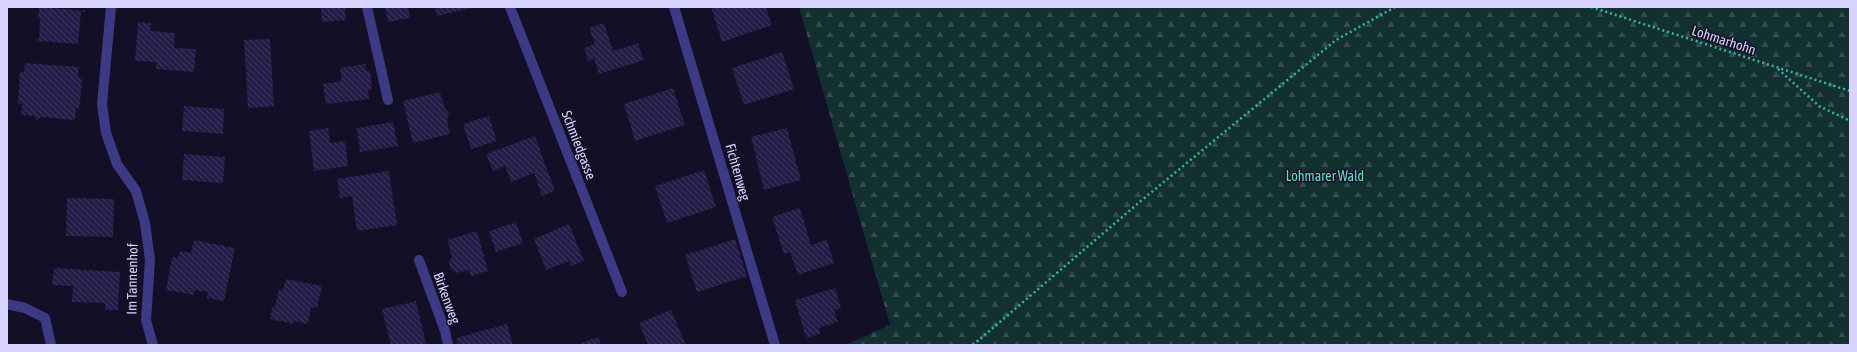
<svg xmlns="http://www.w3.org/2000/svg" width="1857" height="352" font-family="'Asap Condensed',sans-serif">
<defs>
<pattern id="forest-firs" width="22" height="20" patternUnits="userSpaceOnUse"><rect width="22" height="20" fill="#12302f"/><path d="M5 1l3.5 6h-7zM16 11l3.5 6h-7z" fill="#344d4e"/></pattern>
<pattern id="building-back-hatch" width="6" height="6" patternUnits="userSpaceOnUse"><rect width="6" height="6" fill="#241b47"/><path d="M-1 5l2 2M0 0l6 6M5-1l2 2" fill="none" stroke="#433b63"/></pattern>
</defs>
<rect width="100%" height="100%" fill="#130f26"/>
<path fill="url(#forest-firs)" d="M799,7H1850V345H845L890,325Z"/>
<g fill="url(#building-back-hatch)">
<path d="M39,7L86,11V12H81L78,44L36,41V39L39,40L40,19H38Z"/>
<path d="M321,7H345L346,20L322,22Z"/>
<path d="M385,7H408L410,18L388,22Z"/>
<path d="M435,7H471V8L437,16Z"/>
<path d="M711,7H766L772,25L722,42Z"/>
<path d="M138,22L151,23L150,31L175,33L174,48L196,49L194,72L156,69L157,62L135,61Z"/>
<path d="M604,23L613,51L638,43L644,60L599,74L594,58L588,61L584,48L595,44L589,28Z"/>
<path d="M270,39L274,106L248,108L244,40Z"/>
<path d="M782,52L794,89L744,105L732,68Z"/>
<path d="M25,63L79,67L78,78H82L81,93L79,109L76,108L75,120L41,117L37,120L34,116L21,115L22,104L18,103L20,72H24Z"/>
<path d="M365,64L366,71H370L372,89L368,90L369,99L326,104L323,84L342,81L340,68Z"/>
<path d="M673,88L685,125L635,141L624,104Z"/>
<path d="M440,92L445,109L449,113L447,119L450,134L413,143L403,101Z"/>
<path d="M184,106L224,109L223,134L182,131Z"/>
<path d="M489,116L497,141L471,149L463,124Z"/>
<path d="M393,122L398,146L360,152L357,128Z"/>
<path d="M328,128L330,143L345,141L348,166L314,171L309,131Z"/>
<path d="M787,128L801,180L764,190L751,137Z"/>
<path d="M535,136L555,191L542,196L534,173L511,182L505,166L493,171L486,154Z"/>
<path d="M184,154L225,157L223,183L182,180Z"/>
<path d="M704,170L716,207L667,223L655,186Z"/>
<path d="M389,171L397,225L357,231L352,196L340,198L337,179Z"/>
<path d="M67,198L114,199L113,237L66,236Z"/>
<path d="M800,208L811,245L827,240L834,263L798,275L790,252L784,254L772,217Z"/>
<path d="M516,222L523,243L496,252L489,231Z"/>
<path d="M569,224L584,261L571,266L569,261L546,270L534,239Z"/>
<path d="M477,231L488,271L471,276L469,270L457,273L451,270L449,262L452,257L447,240Z"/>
<path d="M735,239L747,276L697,292L685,255Z"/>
<path d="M194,240L235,248L224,301L207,298L208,292L195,290L194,295L166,290L172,257L178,258L180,251L191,253Z"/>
<path d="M54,268L120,272L118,310H105V303L72,302L73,286L52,285Z"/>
<path d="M286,279L322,286L317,308L311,307L308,324L293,321V324L270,319L272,307H275L279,289L283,290Z"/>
<path d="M835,288L841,308L834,310L838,322L819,328L820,334L806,338L795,300Z"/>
<path d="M416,301L426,344L391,345L382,309Z"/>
<path d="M671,310L686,345H648L639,323Z"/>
<path d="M507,324L513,345H458L456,338Z"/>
<path d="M598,337L601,345H576Z"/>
</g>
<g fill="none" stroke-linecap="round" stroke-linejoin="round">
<g stroke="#2fb8b0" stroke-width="2.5" stroke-dasharray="2 3" stroke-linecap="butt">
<path d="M1591,7L1850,91"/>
<path d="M1778,69L1819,106L1850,121"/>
<path d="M973,345L1142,200L1336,40L1395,7"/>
</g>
<g stroke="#3d3a85" stroke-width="10">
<path d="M111,7L102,104L106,133L117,164L136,191L145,223L150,260L146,320L153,345"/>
<path d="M367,7L388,100"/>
<path d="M510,7L622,292"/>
<path d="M674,7L775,345"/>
<path d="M419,260L445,331L448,345"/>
<path d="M7,304L25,308L45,318L51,345"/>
</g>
</g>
<g text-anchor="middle" stroke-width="3" stroke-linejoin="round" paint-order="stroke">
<g font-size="14" fill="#d9d4ff" stroke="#130f26">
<text transform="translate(1724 40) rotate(18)" y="5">Lohmarhohn</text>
<text transform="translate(579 145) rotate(69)" y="5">Schmiedgasse</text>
<text transform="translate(738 172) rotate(74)" y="5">Fichtenweg</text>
<text transform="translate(132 279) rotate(-89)" y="5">Im Tannenhof</text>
<text transform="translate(447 298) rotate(70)" y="5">Birkenweg</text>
</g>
<g font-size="14" fill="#5fe0c0" stroke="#130f26">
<text x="1325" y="181">Lohmarer Wald</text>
</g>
</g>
<rect width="1857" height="352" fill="none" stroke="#d9d4ff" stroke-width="16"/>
</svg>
